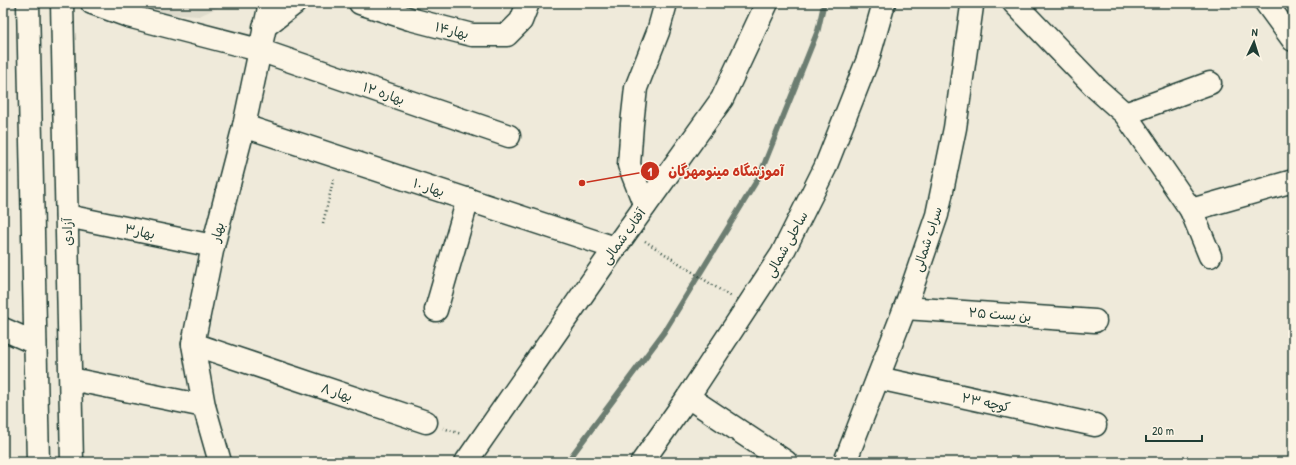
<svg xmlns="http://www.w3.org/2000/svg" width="1296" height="465" font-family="'Patrick Hand','Playpen Sans Arabic',sans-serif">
<rect width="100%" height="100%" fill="#efeada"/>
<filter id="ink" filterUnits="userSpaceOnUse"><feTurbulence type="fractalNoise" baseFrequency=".025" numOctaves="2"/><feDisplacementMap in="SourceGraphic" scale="8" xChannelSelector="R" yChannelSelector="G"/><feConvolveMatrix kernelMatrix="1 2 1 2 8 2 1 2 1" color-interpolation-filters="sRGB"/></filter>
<g filter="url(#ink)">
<path fill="#dedbcc" d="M117,3H228L199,16L162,14Z"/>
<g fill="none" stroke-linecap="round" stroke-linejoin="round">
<path stroke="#6c7d71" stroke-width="5.5" d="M567,462L664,332L759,177L818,30L824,3"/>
<defs>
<g id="minor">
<path d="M92,3L128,16L259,50L509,136"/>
<path d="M360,3L410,19L472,35H507L521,21L528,3"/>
<path d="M1014,3L1097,89L1125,114L1191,210L1210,256"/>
<path d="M1266,3L1293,40"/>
<path d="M264,27L295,3"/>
<path d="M1125,114L1210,83"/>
<path d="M244,126L615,248"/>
<path d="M645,206L629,165L632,124L636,88L658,32L666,3"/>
<path d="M1191,210L1293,181"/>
<path d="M67,216L213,246"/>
<path d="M905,308L1095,321"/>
<path d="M436,310L468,199"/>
<path d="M3,329L35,343"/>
<path d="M193,344L426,422"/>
<path d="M878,378L1095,425"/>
<path d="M71,379L204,406"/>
<path d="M688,397L786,462"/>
<path d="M220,462L204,406L193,344L213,246L244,126L270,3"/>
<path d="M466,462L615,248L722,99L767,3"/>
<path d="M642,462L688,397L782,254L825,168L868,59L884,3"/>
<path d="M845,462L905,308L937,215L955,128L972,6"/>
</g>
<g id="major">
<path d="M28,3L38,462"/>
<path d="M62,3L72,462"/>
</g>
</defs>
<use href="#minor" stroke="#1f3d34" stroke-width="25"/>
<use href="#major" stroke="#1f3d34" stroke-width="25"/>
<g stroke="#1f3d34" stroke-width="2.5" stroke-dasharray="1 3" stroke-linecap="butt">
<path d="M3,169L11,172"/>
<path d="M323,223L334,177"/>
<path d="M645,241L731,297"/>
<path d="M443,428L461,434"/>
</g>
<use href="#minor" stroke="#fcf5e5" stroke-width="22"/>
<use href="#major" stroke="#fcf5e5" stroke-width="22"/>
</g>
</g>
<g text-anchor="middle" stroke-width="3" stroke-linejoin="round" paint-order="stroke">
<g font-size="13" fill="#1f3d34" stroke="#fcf5e5">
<text transform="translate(452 30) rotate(14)" y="5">بهار۱۴</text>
<text transform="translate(384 93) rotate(19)" y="5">بهاره ۱۲</text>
<text transform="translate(429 187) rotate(18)" y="5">بهار ۱۰</text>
<text transform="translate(140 231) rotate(12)" y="5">بهار۳</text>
<text transform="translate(67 232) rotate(-91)" y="5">آزادی</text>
<text transform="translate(217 232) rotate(-76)" y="5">بهار</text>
<text transform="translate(623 236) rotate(-54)" y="5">آفتاب شمالی</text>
<text transform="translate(927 239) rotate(-72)" y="5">سراب شمالی</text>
<text transform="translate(786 244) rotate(-61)" y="5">ساحلی شمالی</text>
<text transform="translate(1000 314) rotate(4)" y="5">بن بست ۲۵</text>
<text transform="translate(337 392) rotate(18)" y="5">بهار ۸</text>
<text transform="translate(986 402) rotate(12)" y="5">کوچه ۲۳</text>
</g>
</g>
<path fill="none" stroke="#c8321e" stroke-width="1.5" d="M582 183L650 171"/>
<g fill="#c8321e" stroke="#fcf5e5" stroke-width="1.5">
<circle cx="582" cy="183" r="4"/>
<circle cx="650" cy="171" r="10"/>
</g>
<g font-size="12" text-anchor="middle" font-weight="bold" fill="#fff">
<text x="650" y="176">1</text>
</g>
<g font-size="14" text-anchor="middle" font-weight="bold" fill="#c8321e" stroke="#fcf5e5" stroke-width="3" stroke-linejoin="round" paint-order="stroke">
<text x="726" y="176">آموزشگاه مینومهرگان</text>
</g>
<rect width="1296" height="465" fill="none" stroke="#fcf5e5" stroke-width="16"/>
<rect x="8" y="8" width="1280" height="449" fill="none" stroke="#1f3d34" stroke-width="1.5" filter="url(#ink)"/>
<g transform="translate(1254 42) rotate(4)" stroke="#fcf5e5" stroke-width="3" paint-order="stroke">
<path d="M0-3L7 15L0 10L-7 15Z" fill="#1f3d34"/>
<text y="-6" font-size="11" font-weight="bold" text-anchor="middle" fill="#1f3d34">N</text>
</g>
<path d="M1146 435v6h56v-6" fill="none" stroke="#1f3d34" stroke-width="2"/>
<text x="1152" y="435" font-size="12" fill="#1f3d34" stroke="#fcf5e5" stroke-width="3" paint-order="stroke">20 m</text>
</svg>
